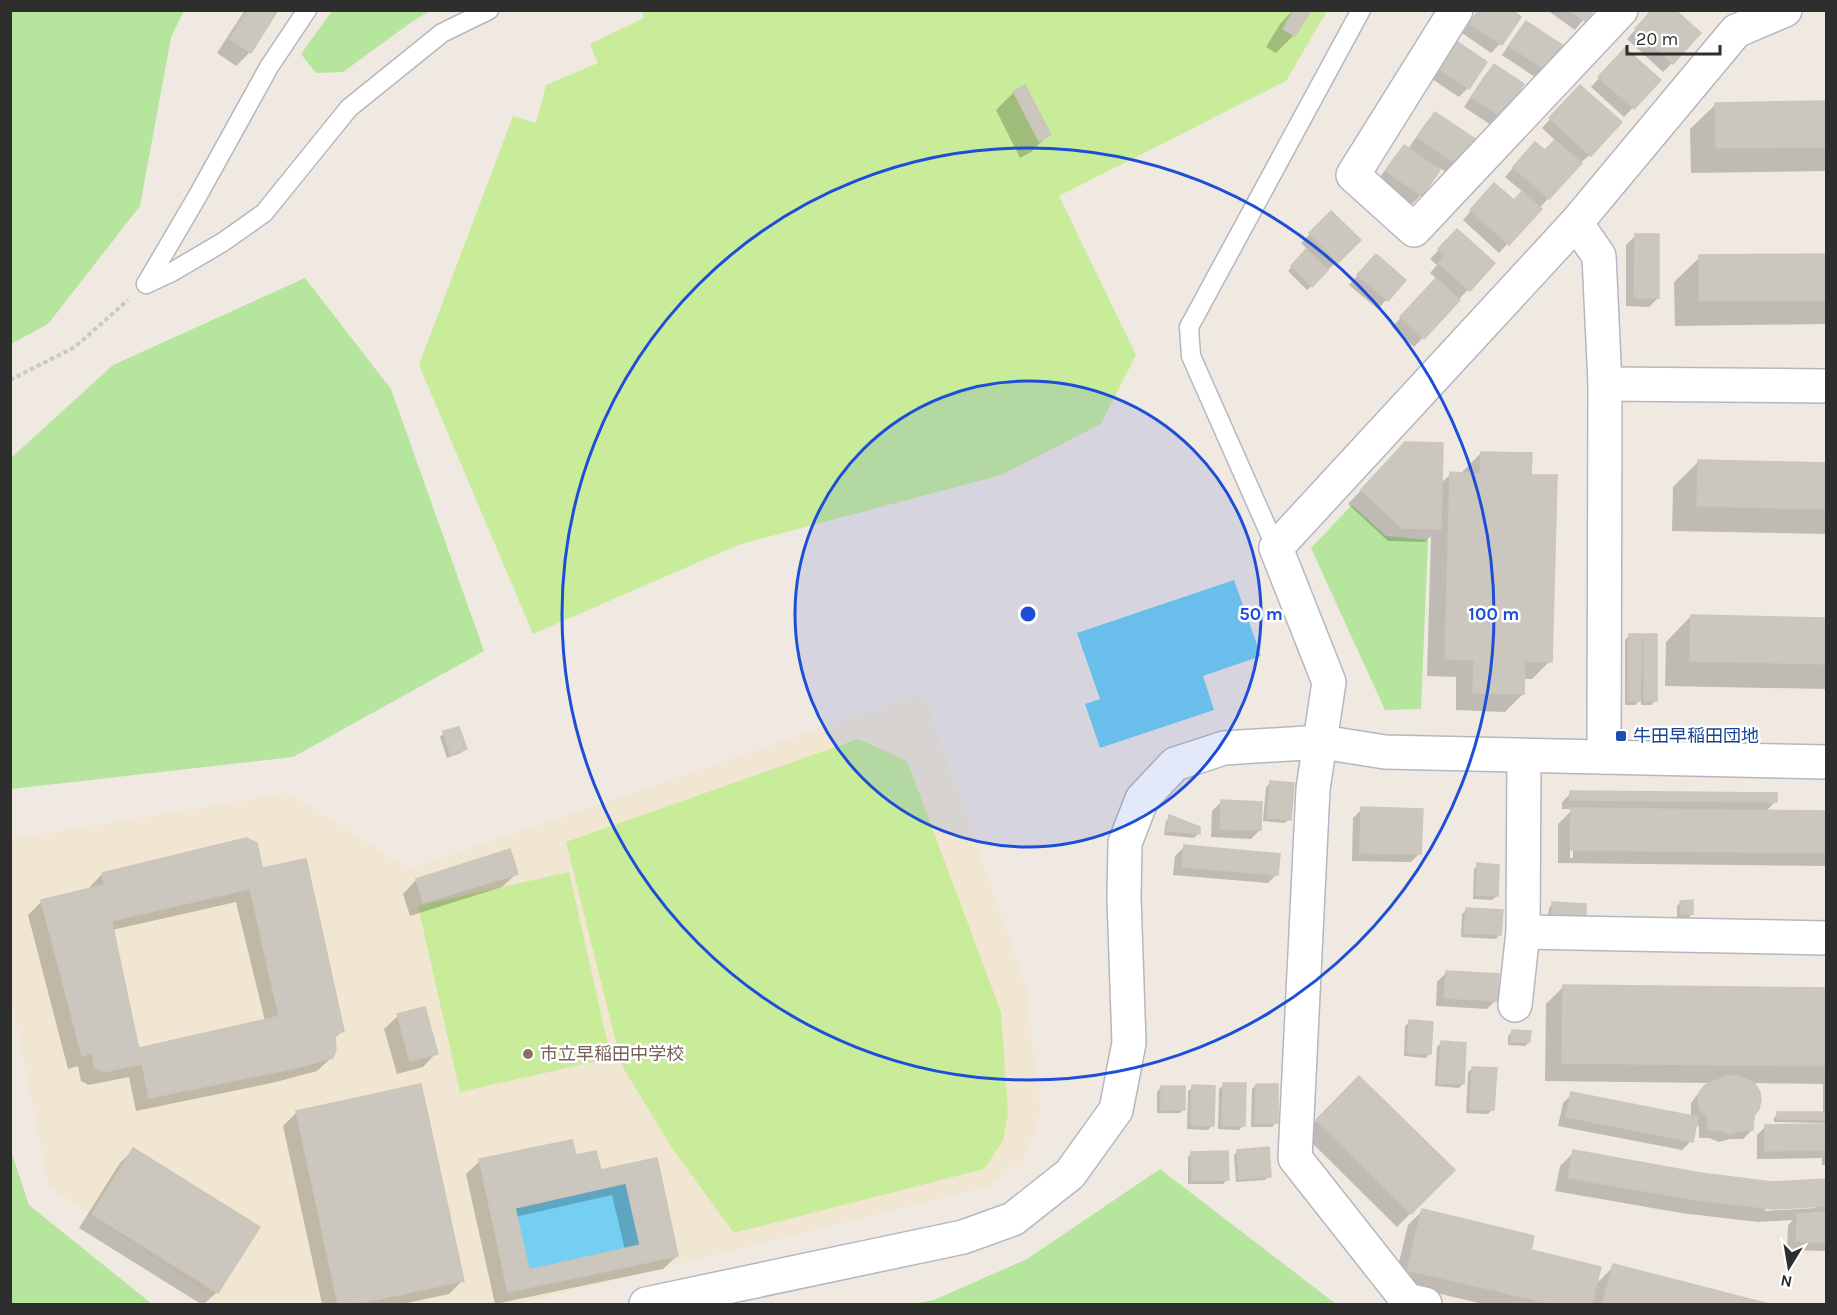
<svg xmlns="http://www.w3.org/2000/svg" width="1837" height="1315" font-family="Karla,'Noto Sans JP',sans-serif">
<rect width="100%" height="100%" fill="#efe9e1"/>
<path fill="#f0e6d1" d="M924,693L1025,983L1041,1112L1024,1159L989,1186L518,1304H222L49,1187L11,997L10,848L12,839L289,793L409,869Z"/>
<g fill="#b6e59e">
<path d="M11,10L184,11L171,37L140,206L48,324L11,344Z"/>
<path d="M332,11V10L430,11L413,21L343,72L316,73L301,54Z"/>
<path d="M305,278L391,389L484,651L293,757L11,789V458L113,365Z"/>
<path d="M1352,505L1386,536L1428,540L1421,709L1385,710L1311,548Z"/>
<path d="M10,1148L29,1205L152,1304H11Z"/>
<path d="M1160,1169L1336,1304H911L934,1300L1027,1259Z"/>
</g>
<g fill="#c9ec9a">
<path d="M642,11H1327L1286,81L1059,196L1136,355L1101,424L1001,475L738,545L533,634L419,365L513,116L536,123L546,85L598,63L590,44L644,18Z"/>
<path d="M858,739L907,761L1001,1012L1008,1114L1003,1141L984,1169L734,1233L674,1151L622,1066L566,842Z"/>
<path d="M569,872L611,1058L460,1092L418,906Z"/>
</g>
<g fill="#75cff0">
<path d="M1234,580L1261,656L1203,676L1214,710L1100,748L1085,704L1100,699L1077,633Z"/>
<path d="M626,1183L640,1245L529,1270L515,1208Z"/>
</g>
<g fill="#0003" fill-rule="evenodd">
<path d="M245,10H277L250,52L236,66L217,53Z"/>
<path d="M1293,10L1308,12L1294,35L1276,53L1266,47L1280,24Z"/>
<path d="M1478,10H1509L1519,17L1500,44L1491,53L1462,33Z"/>
<path d="M1547,10H1591L1575,30Z"/>
<path d="M1653,10L1672,63L1663,72L1627,39Z"/>
<path d="M1527,22L1560,45L1544,68L1535,77L1502,55L1518,31Z"/>
<path d="M1447,52L1485,63L1468,88L1459,97L1429,77Z"/>
<path d="M1616,59L1659,80L1624,117L1591,87Z"/>
<path d="M1494,66L1500,116L1491,125L1464,107L1485,75Z"/>
<path d="M1014,92L1049,134L1031,152L1020,158L996,110Z"/>
<path d="M1571,96L1590,155L1580,163L1499,253L1463,220L1486,194L1514,202L1523,192L1505,177L1526,153L1545,152L1556,141L1542,128Z"/>
<path d="M1826,103V171L1691,173L1690,129L1716,104Z"/>
<path d="M1435,114L1473,140L1447,173L1440,168L1421,195L1412,204L1378,180L1395,156L1404,147L1408,149L1426,123Z"/>
<path d="M1331,213L1359,240L1307,290L1288,271L1308,250L1301,243Z"/>
<path d="M1635,236L1658,298L1649,307L1626,306V245Z"/>
<path d="M1448,240L1493,263L1414,347L1392,327L1437,279L1430,273L1437,265L1430,259Z"/>
<path d="M1826,256V324L1675,326L1674,282L1700,257Z"/>
<path d="M1367,265L1404,280L1378,309L1349,285Z"/>
<path d="M1481,453L1530,476L1550,661L1532,679H1523V694L1505,712L1456,710V677L1427,676L1431,536L1425,542L1388,541L1348,504L1391,458L1440,484L1451,474H1463V471Z"/>
<path d="M1698,462L1826,464V534L1672,531L1673,487Z"/>
<path d="M1691,616L1826,619V689L1665,686L1666,642Z"/>
<path d="M1629,636L1640,640L1645,636L1655,701L1651,705H1641V699L1635,705H1625V640Z"/>
<path d="M444,733L465,749L461,753L447,758L440,737Z"/>
<path d="M1270,783L1289,819L1285,823L1263,821L1266,787Z"/>
<path d="M1571,793L1776,801L1765,812H1826V866L1558,863V824L1573,809H1562V802ZM1570,822H1573V858H1570Z"/>
<path d="M1221,802L1260,830L1251,839L1211,837L1212,811Z"/>
<path d="M1362,809L1420,853L1411,862L1352,861L1353,818Z"/>
<path d="M1170,817L1198,834L1194,838L1164,835L1166,821Z"/>
<path d="M1184,847L1277,874L1268,883L1173,875L1175,856Z"/>
<path d="M1478,865L1497,896L1492,900L1473,899L1474,869Z"/>
<path d="M261,870L342,1031L334,1039L332,1057L317,1071L276,1082L136,1111L129,1077L89,1085L81,1081L78,1066L68,1069L28,915L42,901L89,890V888L102,874ZM236,902L265,1021L138,1050L112,930Z"/>
<path d="M516,874L502,887L410,916L403,894L416,880Z"/>
<path d="M1681,902L1692,914L1688,918H1677V906Z"/>
<path d="M1553,904L1584,915L1580,919L1548,917L1549,908Z"/>
<path d="M1466,910L1500,934L1496,939L1461,937L1462,914Z"/>
<path d="M1446,973L1496,1000L1487,1009L1436,1006L1437,982Z"/>
<path d="M1564,986L1826,990V1165H1822V1158L1757,1159V1135L1766,1126H1823V1123L1774,1122V1118L1778,1113L1823,1114V1084L1752,1083V1130L1743,1139H1730L1719,1142L1709,1138H1699V1127L1695,1123L1691,1141L1682,1150L1558,1126L1563,1103L1572,1094L1691,1117V1103L1696,1096L1711,1083L1545,1081L1546,1004Z"/>
<path d="M398,1016L436,1053L423,1067L397,1074L384,1029Z"/>
<path d="M1410,1022L1430,1053L1426,1058L1404,1056L1405,1026Z"/>
<path d="M1512,1032L1529,1042L1525,1046L1508,1045V1036Z"/>
<path d="M1441,1043L1463,1084L1459,1088L1435,1086L1437,1047Z"/>
<path d="M1473,1068L1493,1109L1488,1114L1466,1113L1468,1072Z"/>
<path d="M1359,1078L1453,1170L1397,1227L1303,1134Z"/>
<path d="M1224,1085L1243,1126L1239,1130L1218,1129L1219,1089Z"/>
<path d="M1256,1085L1276,1123L1272,1127H1251L1252,1089Z"/>
<path d="M1161,1087L1184,1109L1180,1113H1157V1092Z"/>
<path d="M1193,1087L1212,1126L1208,1130L1187,1129L1188,1091Z"/>
<path d="M297,1112L462,1281L449,1294L402,1304H322L283,1126Z"/>
<path d="M133,1150L217,1292L204,1304H201L79,1228L120,1163Z"/>
<path d="M1238,1151L1269,1176L1265,1180L1236,1182L1234,1155Z"/>
<path d="M1574,1152L1700,1174L1772,1184L1826,1181V1251L1787,1250L1788,1225L1793,1220L1758,1222L1681,1213L1555,1191L1560,1166ZM1816,1205V1208L1765,1211V1208Z"/>
<path d="M1192,1153L1227,1180L1223,1184H1188V1157Z"/>
<path d="M575,1157L599,1172L656,1160L677,1256L663,1269L495,1304L466,1174L480,1161ZM612,1195L625,1250L528,1272L515,1217Z"/>
<path d="M1422,1211L1529,1251L1595,1285L1614,1266L1762,1304H1483L1394,1283L1408,1225Z"/>
</g>
<g fill="#cbc7bf" stroke="#cbc5ba" stroke-width="1.5" fill-rule="evenodd">
<path d="M248,10H278L251,53L230,39Z"/>
<path d="M1294,10L1310,12L1295,36L1283,29Z"/>
<path d="M1479,10H1512L1521,17L1502,45L1470,24Z"/>
<path d="M1569,10H1593L1586,22Z"/>
<path d="M1652,10H1675L1701,33L1673,64L1635,29Z"/>
<path d="M1526,21L1562,45L1545,69L1509,46Z"/>
<path d="M1456,41L1487,62L1469,89L1437,68Z"/>
<path d="M1625,48L1661,80L1634,109L1598,77Z"/>
<path d="M1494,64L1524,84L1501,117L1471,97Z"/>
<path d="M1025,85L1051,135L1039,141L1013,91Z"/>
<path d="M1580,85L1622,122L1591,156L1549,118Z"/>
<path d="M1826,101V147L1716,148L1715,103Z"/>
<path d="M1435,112L1475,139L1457,165L1417,137Z"/>
<path d="M1555,140L1582,163L1549,199L1513,167L1535,142L1545,150Z"/>
<path d="M1404,145L1440,170L1422,196L1386,171Z"/>
<path d="M1494,183L1514,200L1522,191L1542,209L1509,245L1470,210Z"/>
<path d="M1331,211L1361,240L1338,263L1309,233Z"/>
<path d="M1457,229L1495,263L1470,291L1438,263L1445,255L1438,249Z"/>
<path d="M1635,234H1659V298H1634Z"/>
<path d="M1306,249L1328,270L1312,287L1291,266Z"/>
<path d="M1376,254L1406,280L1388,301L1357,275Z"/>
<path d="M1826,254V300L1699,301V255Z"/>
<path d="M1436,278L1460,300L1424,339L1400,317Z"/>
<path d="M1405,442L1443,443L1441,529L1402,528L1361,490Z"/>
<path d="M1481,452L1532,453L1531,475H1557L1552,662L1525,661L1524,694L1473,693L1474,660L1445,659L1450,472L1480,474Z"/>
<path d="M1698,460L1826,463V509L1697,506Z"/>
<path d="M1691,615L1826,618V664L1690,661Z"/>
<path d="M1629,634H1642L1640,701H1628Z"/>
<rect x="1644" y="634" width="13" height="67"/>
<path d="M459,727L467,749L451,755L443,731Z"/>
<path d="M1270,781L1294,783L1291,820L1267,818Z"/>
<path d="M1570,791L1777,793V802L1570,800Z"/>
<path d="M1221,800L1262,802L1261,830L1220,829Z"/>
<path d="M1361,807L1423,809L1421,854L1360,853Z"/>
<path d="M1571,808L1826,811V853L1571,850Z"/>
<path d="M1169,815L1200,827V834L1167,831Z"/>
<path d="M246,838L257,843L266,885L111,921L102,873Z"/>
<path d="M1184,845L1280,854L1278,875L1182,867Z"/>
<path d="M510,849L518,874L423,903L416,879Z"/>
<path d="M306,859L344,1031L335,1035L336,1049L333,1058L291,1069L250,889L266,885L262,868Z"/>
<path d="M1477,863L1499,865L1498,896L1476,895Z"/>
<path d="M104,885L142,1064L104,1072L94,1067L92,1053L82,1056L41,900Z"/>
<path d="M1693,900V914L1681,915L1680,901Z"/>
<path d="M1552,902L1586,904V916L1552,914Z"/>
<path d="M1466,908L1503,910L1501,935L1464,933Z"/>
<path d="M1446,971L1499,974L1498,1001L1444,998Z"/>
<path d="M1563,985L1826,988V1066L1562,1063Z"/>
<path d="M425,1007L438,1054L410,1061L397,1014Z"/>
<path d="M280,1016L291,1069L149,1098L139,1048Z"/>
<path d="M1409,1020L1433,1022L1431,1054L1407,1053Z"/>
<path d="M1512,1030L1531,1031L1530,1042H1511Z"/>
<path d="M1441,1041L1466,1043L1464,1084L1438,1083Z"/>
<path d="M1472,1067L1497,1068L1494,1110L1470,1109Z"/>
<path d="M1359,1076L1455,1170L1411,1214L1316,1120Z"/>
<path d="M1727,1076H1737L1748,1080L1755,1084L1760,1092L1761,1100L1759,1109L1754,1116L1753,1130L1740,1131L1729,1134L1719,1130H1708V1118L1700,1110L1698,1101L1699,1093L1705,1085Z"/>
<path d="M1223,1083H1246L1245,1126H1222Z"/>
<path d="M421,1084L464,1281L356,1304H338L296,1111Z"/>
<path d="M1256,1084H1278V1123H1255Z"/>
<path d="M1192,1085L1215,1086L1214,1126L1191,1125Z"/>
<rect x="1161" y="1086" width="24" height="24"/>
<path d="M1571,1092L1698,1117L1693,1142L1566,1117Z"/>
<rect x="1777" y="1112" width="49" height="7"/>
<path d="M1826,1124V1150L1765,1151V1125Z"/>
<path d="M572,1140L576,1155L596,1151L601,1170L657,1158L678,1256L508,1292L479,1159ZM626,1183L640,1245L529,1270L515,1208Z"/>
<path d="M1269,1147L1271,1177L1239,1179L1237,1150Z"/>
<path d="M133,1148L260,1227L218,1293L92,1214Z"/>
<path d="M1573,1150L1700,1173L1772,1182L1826,1179V1206L1773,1209L1696,1200L1568,1178Z"/>
<path d="M1228,1151L1229,1180L1192,1181L1191,1152Z"/>
<path d="M1422,1209L1534,1236L1531,1250L1601,1267L1592,1304H1552L1407,1270Z"/>
<path d="M1826,1212V1243L1796,1241L1797,1214Z"/>
<path d="M1613,1264L1769,1304H1603Z"/>
</g>
<g fill="none" stroke-linecap="round" stroke-linejoin="round">
<defs>
<g id="lane">
<path d="M146,284L172,272L223,242L264,213L349,108L442,33L489,10"/>
<path d="M146,284L197,197L269,67L307,10"/>
<path d="M1276,548L1191,356L1189,327L1361,10"/>
</g>
<g id="street">
<path d="M1456,10L1353,175L1414,230L1621,10"/>
<path d="M1576,223L1599,256L1605,384L1604,757"/>
<path d="M1605,384L1826,386"/>
<path d="M1523,932L1826,938"/>
<path d="M1515,1005L1523,932L1524,756"/>
<path d="M646,1304L963,1237L1013,1219L1070,1174L1116,1110L1129,1043L1124,898L1125,843L1142,799L1175,764L1224,748L1322,742L1385,752L1826,762"/>
<path d="M1425,1304L1407,1300L1295,1158L1313,789L1329,682L1276,548L1576,223L1736,31L1785,10"/>
</g>
</defs>
<use href="#lane" stroke="#b4b7c1" stroke-width="21"/>
<use href="#street" stroke="#b4b7c1" stroke-width="36"/>
<path stroke="#c9c9c9" stroke-width="4" stroke-dasharray="4.5 3" stroke-linecap="butt" d="M10,380L75,347L128,300"/>
<use href="#lane" stroke="#fff" stroke-width="18"/>
<use href="#street" stroke="#fff" stroke-width="33"/>
</g>
<circle cx="1028" cy="614" r="233" fill="#1d4ed8" fill-opacity=".12"/>
<g fill="none" stroke="#1d4ed8" stroke-width="3">
<circle cx="1028" cy="614" r="233"/>
<circle cx="1028" cy="614" r="466"/>
</g>
<rect fill="#1a4fb4" stroke="#fff" stroke-width="2" x="1615" y="730" width="12" height="12" rx="3"/>
<circle fill="#8d6e63" stroke="#fff" stroke-width="2" cx="528" cy="1054" r="6"/>
<g text-anchor="middle" stroke-width="5" stroke-linejoin="round" paint-order="stroke">
<g font-size="18" fill="#164399" stroke="#fff" text-anchor="start">
<text x="1633" y="742">牛田早稲田団地</text>
</g>
<g font-size="18" fill="#785e54" stroke="#fff" text-anchor="start">
<text x="540" y="1060">市立早稲田中学校</text>
</g>
</g>
<circle cx="1028" cy="614" r="9" fill="#1d4ed8" stroke="#fff" stroke-width="3"/>
<g font-size="18" text-anchor="middle" font-weight="bold" fill="#1d4ed8" stroke="#fff" stroke-width="5" stroke-linejoin="round" paint-order="stroke">
<text x="1261" y="620">50 m</text>
<text x="1494" y="620">100 m</text>
</g>
<rect width="1837" height="1315" fill="none" stroke="#2e2e2e" stroke-width="24"/>
<g transform="translate(1789 1267) rotate(191)" stroke="#ffffff" stroke-width="4.5" paint-order="stroke">
<path d="M0-4.5L10 22L0 15L-10 22Z" fill="#2e2e2e"/>
<text y="-9" font-size="16" font-weight="bold" text-anchor="middle" fill="#2e2e2e">N</text>
</g>
<path d="M1627 45v9h93v-9" fill="none" stroke="#2e2e2e" stroke-width="3"/>
<text x="1636" y="45" font-size="18" fill="#2e2e2e" stroke="#ffffff" stroke-width="4.5" paint-order="stroke">20 m</text>
</svg>
